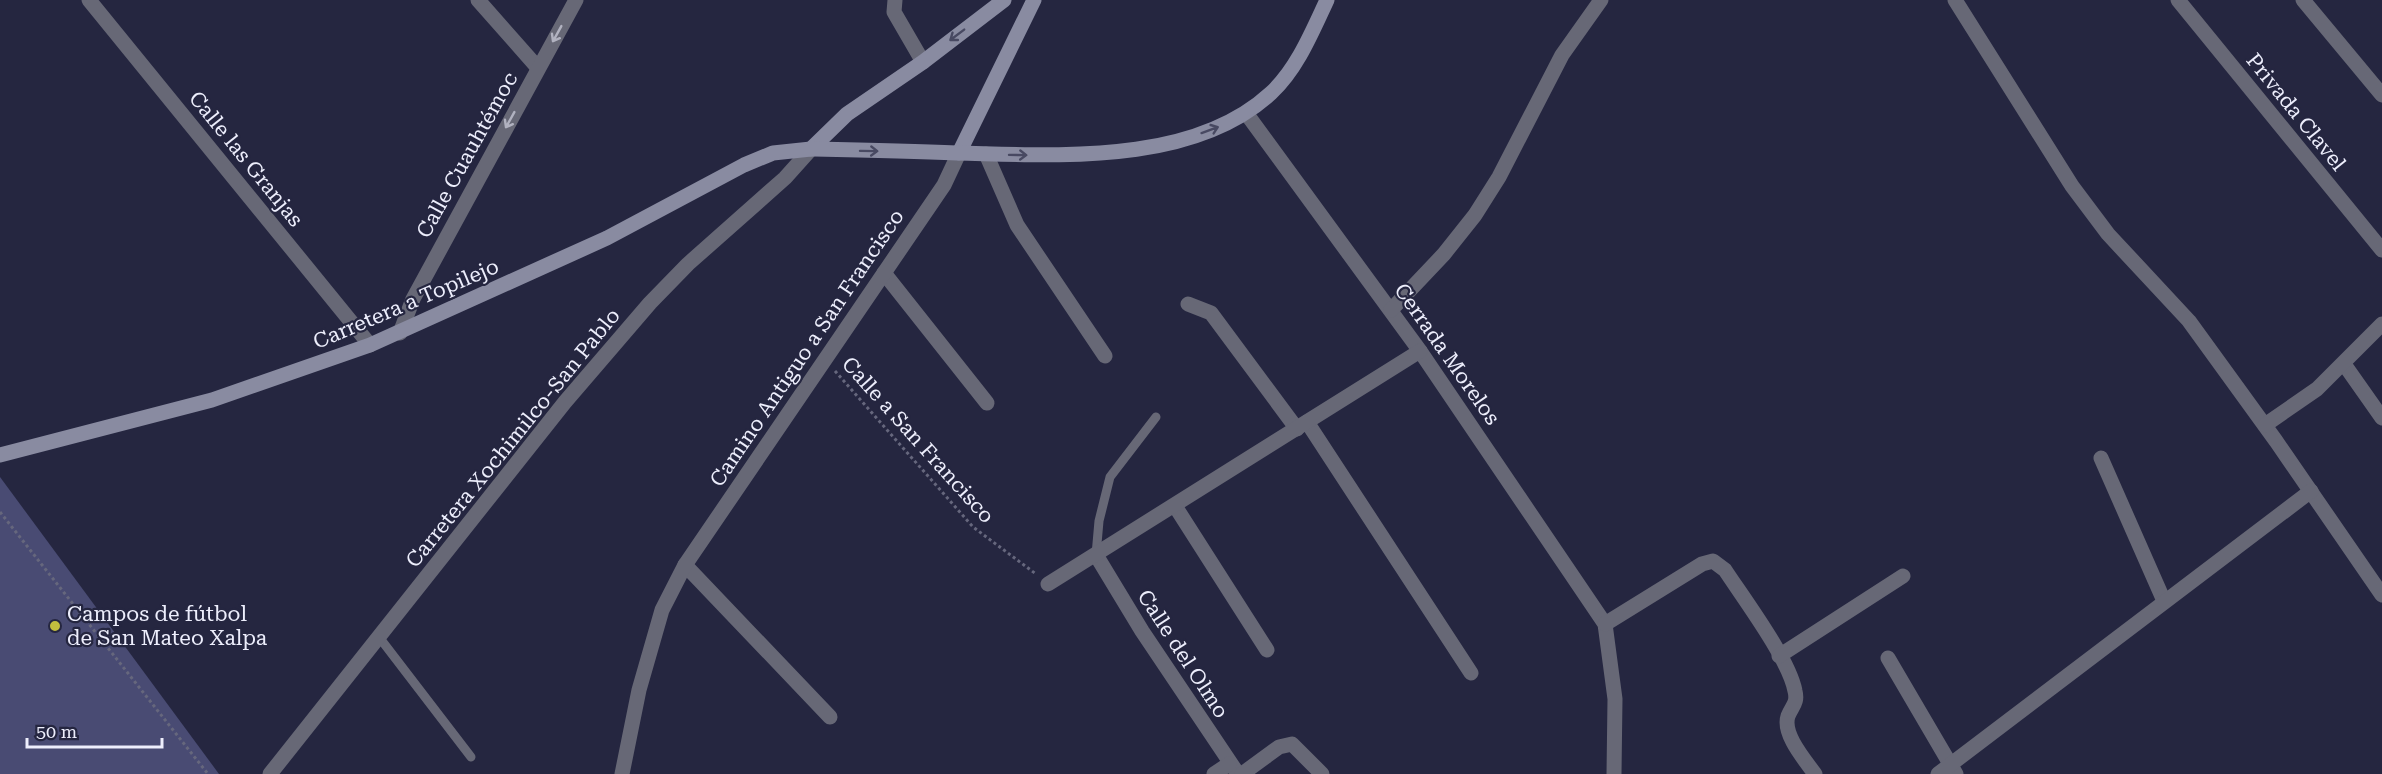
<svg xmlns="http://www.w3.org/2000/svg" width="2382" height="774" font-family="'Roboto Serif',serif">
<rect width="100%" height="100%" fill="#252640"/>
<path fill="#494b73" d="M0,477L219,774H0Z"/>
<g fill="none" stroke-linecap="round" stroke-linejoin="round">
<g stroke="#66677d" stroke-width="3" stroke-dasharray="3 3" stroke-linecap="butt">
<path d="M835,371L973,527L1036,574"/>
<path d="M0,512L208,774"/>
</g>
<g stroke="#676876" stroke-width="9">
<path d="M1096,555L1099,521L1110,477L1156,417"/>
<path d="M379,637L471,757"/>
</g>
<g stroke="#676876" stroke-width="15">
<path d="M89,0L370,345"/>
<path d="M478,0L538,68"/>
<path d="M895,0L894,12L923,62"/>
<path d="M1955,0L2072,186L2108,234L2189,321L2276,441L2382,595"/>
<path d="M2178,0L2382,250"/>
<path d="M2303,0L2382,95"/>
<path d="M1246,113L1420,351L1605,624L1615,699L1614,774"/>
<path d="M986,154L1017,225L1105,356"/>
<path d="M884,273L987,403"/>
<path d="M1188,304L1211,313L1297,429"/>
<path d="M1391,310L1444,254L1475,215L1499,177L1562,55L1601,0"/>
<path d="M400,333L413,299L576,0"/>
<path d="M2344,364L2382,418"/>
<path d="M1307,422L1471,673"/>
<path d="M2265,425L2317,389L2382,324"/>
<path d="M2101,458L2164,601"/>
<path d="M1175,506L1267,650"/>
<path d="M1096,555L1142,631L1238,774"/>
<path d="M685,565L830,717"/>
<path d="M1048,584L1420,351"/>
<path d="M1605,624L1702,564L1713,561L1725,570C1744,599 1789,659 1795,691C1798,703 1792,706 1788,716C1782,734 1805,760 1815,774"/>
<path d="M1779,656L1903,576"/>
<path d="M1888,658L1956,774"/>
<path d="M622,774L639,690L662,610L685,565L944,185L959,153"/>
<path d="M1214,774L1229,764"/>
<path d="M1242,774L1279,747L1292,744L1322,774"/>
<path d="M1938,774L2311,491"/>
</g>
<path stroke="#676876" stroke-width="15" d="M270,774L565,402L650,303L688,264L785,178L811,149"/>
<g stroke="#898ba1" stroke-width="15">
<path d="M811,149L847,114L923,62L1004,0"/>
<path d="M959,153L1034,0"/>
<path d="M0,455L212,400L370,345L607,238L744,165L773,153L811,149C859,150 908,151 957,153C1056,155 1192,166 1271,93C1297,69 1312,32 1327,0"/>
</g>
</g>
<defs><path id="oneway-shaft" d="M-6 0H5M1.5-3L5.5 0L1.5 3" fill="none" stroke-width="1.6" stroke-linecap="round" stroke-linejoin="round" transform="scale(1.5)"/></defs>
<g stroke="#b1b2c0">
<use href="#oneway-shaft" transform="translate(557 34) rotate(119)"/>
<use href="#oneway-shaft" transform="translate(510 120) rotate(119)"/>
</g>
<g stroke="#484962">
<use href="#oneway-shaft" transform="translate(957 35) rotate(143)"/>
<use href="#oneway-shaft" transform="translate(1210 130) rotate(-20)"/>
<use href="#oneway-shaft" transform="translate(869 151) rotate(1)"/>
<use href="#oneway-shaft" transform="translate(1018 155) rotate(1)"/>
</g>
<circle fill="#c3bd3e" stroke="#252640" stroke-width="2" cx="55" cy="626" r="6"/>
<g text-anchor="middle" stroke-width="4.5" stroke-linejoin="round" paint-order="stroke">
<g font-size="21" fill="#edeefc" stroke="#252640">
<text transform="translate(2296 112) rotate(51)" y="7">Privada Clavel</text>
<text transform="translate(467 155) rotate(-61)" y="7">Calle Cuauhtémoc</text>
<text transform="translate(246 159) rotate(51)" y="7">Calle las Granjas</text>
<text transform="translate(406 304) rotate(-23)" y="7">Carretera a Topilejo</text>
<text transform="translate(807 348) rotate(-56)" y="7">Camino Antiguo a San Francisco</text>
<text transform="translate(1447 354) rotate(55)" y="7">Cerrada Morelos</text>
<text transform="translate(513 438) rotate(-51)" y="7">Carretera Xochimilco-San Pablo</text>
<text transform="translate(918 440) rotate(48)" y="7">Calle a San Francisco</text>
<text transform="translate(1183 654) rotate(57)" y="7">Calle del Olmo</text>
</g>
<g font-size="21" fill="#edeefc" stroke="#252640" text-anchor="start">
<text x="67" y="621">Campos de fútbol<tspan x="67" dy="24">de San Mateo Xalpa</tspan></text>
</g>
</g>
<path d="M27 738v9h135v-9" fill="none" stroke="#edeefc" stroke-width="3"/>
<text x="36" y="738" font-size="18" fill="#edeefc" stroke="#252640" stroke-width="4.5" paint-order="stroke">50 m</text>
</svg>
